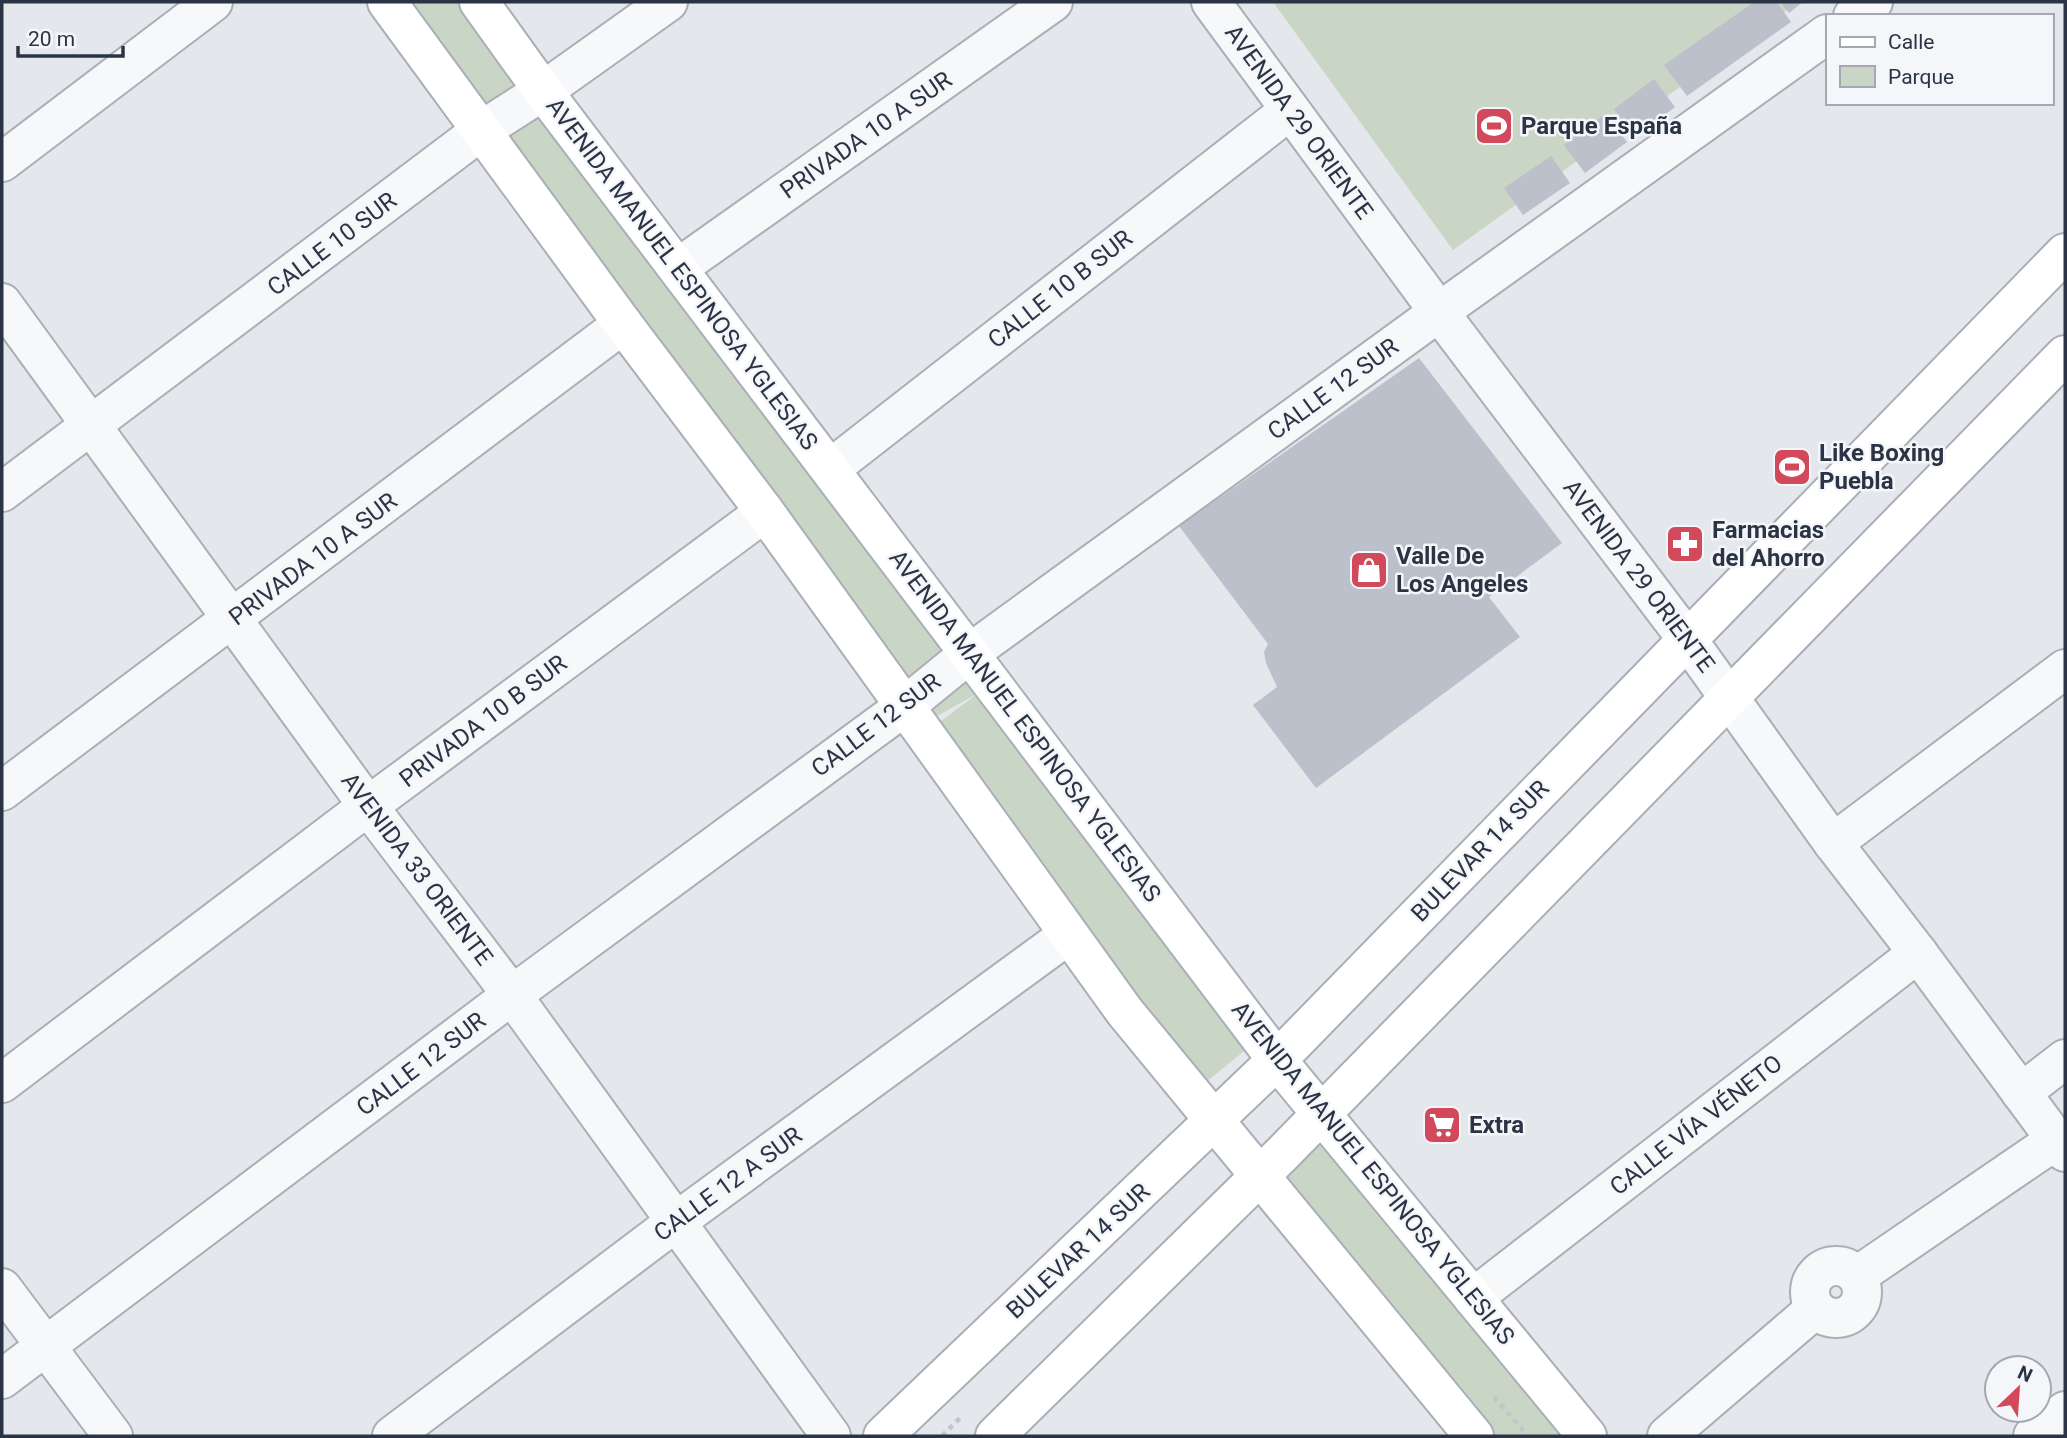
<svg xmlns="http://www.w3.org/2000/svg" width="2067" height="1438" font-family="Roboto,sans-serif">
<rect width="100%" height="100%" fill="#e4e7ec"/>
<g fill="#c9d6c5">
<path d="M406,2H464L1248,1048L1201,1086L933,727L977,694L930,720Z"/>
<path d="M1273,2H1798L1453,250Z"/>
<path d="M1319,1133L1579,1436H1471L1261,1192Z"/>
</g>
<g fill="#bbc0ca">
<path d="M1754,2H1777L1791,22L1687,96L1664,65Z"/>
<path d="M1780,2H1803L1789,13Z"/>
<path d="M1654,79L1675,107L1636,137L1614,109Z"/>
<path d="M1606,113L1627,142L1585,173L1564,145Z"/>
<path d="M1551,156L1570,183L1523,215L1504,188Z"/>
<path d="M1419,358L1562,543L1489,597L1520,637L1316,788L1253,705L1277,687L1266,663L1264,652L1268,644L1179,526Z"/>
</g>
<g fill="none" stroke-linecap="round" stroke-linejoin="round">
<defs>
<g id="minor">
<path d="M1211,2L1439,312L1687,639L1833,843L1918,953L2065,1152"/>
<path d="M1853,16L1873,2"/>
<path d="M2,162L213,2"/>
<path d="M678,268L1053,2"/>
<path d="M2,303L368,806L512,995L831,1436"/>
<path d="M830,469L1290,110"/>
<path d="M2,492L482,130L543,91L668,2"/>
<path d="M2,791L623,324"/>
<path d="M1833,843L2065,669"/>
<path d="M2,1083L368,806L765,512"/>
<path d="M2021,1093L2065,1059"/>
<circle cx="1836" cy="1292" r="26"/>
<path d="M1857,1276L2056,1140"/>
<path d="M2,1288L113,1436"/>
<path d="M1473,1298L1918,953"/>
<path d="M2,1379L512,995L905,706L970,653L1439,312L1827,34"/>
<path d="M392,1436L677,1221L1068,935"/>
<path d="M1667,1436L1815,1309"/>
<path d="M2033,1436L2065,1411"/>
</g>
<g id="secondary">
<path d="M387,2L623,324L765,512L1125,1012L1474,1436"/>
<path d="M479,2L543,91L1277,1060L1587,1436"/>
<path d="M883,1436L1277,1060L2065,253"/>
<path d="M995,1436L1284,1152L2065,355"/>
</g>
</defs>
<use href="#minor" stroke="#a9aeb7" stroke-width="42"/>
<use href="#secondary" stroke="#a9aeb7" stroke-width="42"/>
<g stroke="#c2c5cb" stroke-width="4.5" stroke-dasharray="5 5" stroke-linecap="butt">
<path d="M1494,1397L1528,1436"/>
<path d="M942,1436L961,1417"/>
</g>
<use href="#minor" stroke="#f7f8fa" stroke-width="38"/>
<use href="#secondary" stroke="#fff" stroke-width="38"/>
</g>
<defs>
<symbol id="stadium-square" viewBox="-11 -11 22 22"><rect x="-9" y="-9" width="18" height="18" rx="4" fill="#d1495b" stroke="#f4f6f9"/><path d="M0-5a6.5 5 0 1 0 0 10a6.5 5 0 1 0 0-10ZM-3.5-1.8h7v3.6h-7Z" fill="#fff"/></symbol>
<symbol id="pharmacy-square" viewBox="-11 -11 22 22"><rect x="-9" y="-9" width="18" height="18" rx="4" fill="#d1495b" stroke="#f4f6f9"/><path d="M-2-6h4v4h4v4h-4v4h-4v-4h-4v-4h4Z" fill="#fff"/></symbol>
<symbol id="shop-square" viewBox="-11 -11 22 22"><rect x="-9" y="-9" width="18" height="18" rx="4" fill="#d1495b" stroke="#f4f6f9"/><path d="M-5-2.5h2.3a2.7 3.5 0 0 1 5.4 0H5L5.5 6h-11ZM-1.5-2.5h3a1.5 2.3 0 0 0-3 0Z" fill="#fff"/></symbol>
<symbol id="supermarket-square" viewBox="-11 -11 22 22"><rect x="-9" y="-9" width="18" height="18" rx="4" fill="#d1495b" stroke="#f4f6f9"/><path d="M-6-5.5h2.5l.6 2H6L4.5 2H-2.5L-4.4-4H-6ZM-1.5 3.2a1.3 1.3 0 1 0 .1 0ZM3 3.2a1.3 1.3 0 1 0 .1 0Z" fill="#fff"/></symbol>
</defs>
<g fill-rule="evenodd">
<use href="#stadium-square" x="1472" y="104" width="44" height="44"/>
<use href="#stadium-square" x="1770" y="445" width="44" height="44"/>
<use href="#pharmacy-square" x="1663" y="522" width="44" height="44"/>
<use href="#shop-square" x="1347" y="548" width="44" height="44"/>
<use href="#supermarket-square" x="1420" y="1103" width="44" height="44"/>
</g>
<g text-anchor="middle" stroke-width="5" stroke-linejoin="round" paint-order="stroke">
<g font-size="24" fill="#2b3445" stroke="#f4f6f9">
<text transform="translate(1299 122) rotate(54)" y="8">AVENIDA 29 ORIENTE</text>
<text transform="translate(866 135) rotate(-35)" y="8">PRIVADA 10 A SUR</text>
<text transform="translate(332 244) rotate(-37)" y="8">CALLE 10 SUR</text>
<text transform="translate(682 274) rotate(53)" y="8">AVENIDA MANUEL ESPINOSA YGLESIAS</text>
<text transform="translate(1060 289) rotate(-38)" y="8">CALLE 10 B SUR</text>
<text transform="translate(1333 389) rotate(-36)" y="8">CALLE 12 SUR</text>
<text transform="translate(313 559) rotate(-37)" y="8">PRIVADA 10 A SUR</text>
<text transform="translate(1639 576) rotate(53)" y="8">AVENIDA 29 ORIENTE</text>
<text transform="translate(483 721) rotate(-37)" y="8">PRIVADA 10 B SUR</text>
<text transform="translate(876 725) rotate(-37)" y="8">CALLE 12 SUR</text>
<text transform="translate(1025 726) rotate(53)" y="8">AVENIDA MANUEL ESPINOSA YGLESIAS</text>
<text transform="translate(1480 851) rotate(-46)" y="8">BULEVAR 14 SUR</text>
<text transform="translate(417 869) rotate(53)" y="8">AVENIDA 33 ORIENTE</text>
<text transform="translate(421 1064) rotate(-37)" y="8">CALLE 12 SUR</text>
<text transform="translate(1696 1125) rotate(-38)" y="8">CALLE VÍA VÉNETO</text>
<text transform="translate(1373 1173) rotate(51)" y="8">AVENIDA MANUEL ESPINOSA YGLESIAS</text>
<text transform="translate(728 1184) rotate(-36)" y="8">CALLE 12 A SUR</text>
<text transform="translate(1078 1251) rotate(-43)" y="8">BULEVAR 14 SUR</text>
</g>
<g font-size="24" font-weight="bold" fill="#2b3445" stroke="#f4f6f9" text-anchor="start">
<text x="1521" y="134">Parque España</text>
<text x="1819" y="461">Like Boxing<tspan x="1819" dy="28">Puebla</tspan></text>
<text x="1712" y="538">Farmacias<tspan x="1712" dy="28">del Ahorro</tspan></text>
<text x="1396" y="564">Valle De<tspan x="1396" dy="28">Los Angeles</tspan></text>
<text x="1469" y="1133">Extra</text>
</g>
</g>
<rect width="2067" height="1438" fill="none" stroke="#2b3445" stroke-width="7"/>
<rect x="1826" y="14" width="228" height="91" fill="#f4f6f9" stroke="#a4a8b1" stroke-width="2"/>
<rect x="1840" y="37" width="35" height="10" fill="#ffffff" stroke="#a4a8b1" stroke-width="2"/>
<text x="1888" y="49" font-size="21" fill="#2b3445">Calle</text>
<rect x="1840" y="66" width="35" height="21" fill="#c9d6c5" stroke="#a4a8b1" stroke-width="2"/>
<text x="1888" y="84" font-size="21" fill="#2b3445">Parque</text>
<g transform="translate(2018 1389) rotate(25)"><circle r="33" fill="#f4f6f9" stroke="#a4a8b1" stroke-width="2"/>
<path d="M0-5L12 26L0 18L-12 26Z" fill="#d1495b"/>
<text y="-10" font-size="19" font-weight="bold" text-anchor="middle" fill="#2b3445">N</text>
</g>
<path d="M18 46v10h105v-10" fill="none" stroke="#2b3445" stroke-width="3.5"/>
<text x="28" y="46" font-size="21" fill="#2b3445" stroke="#f4f6f9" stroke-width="5" paint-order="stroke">20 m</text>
</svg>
